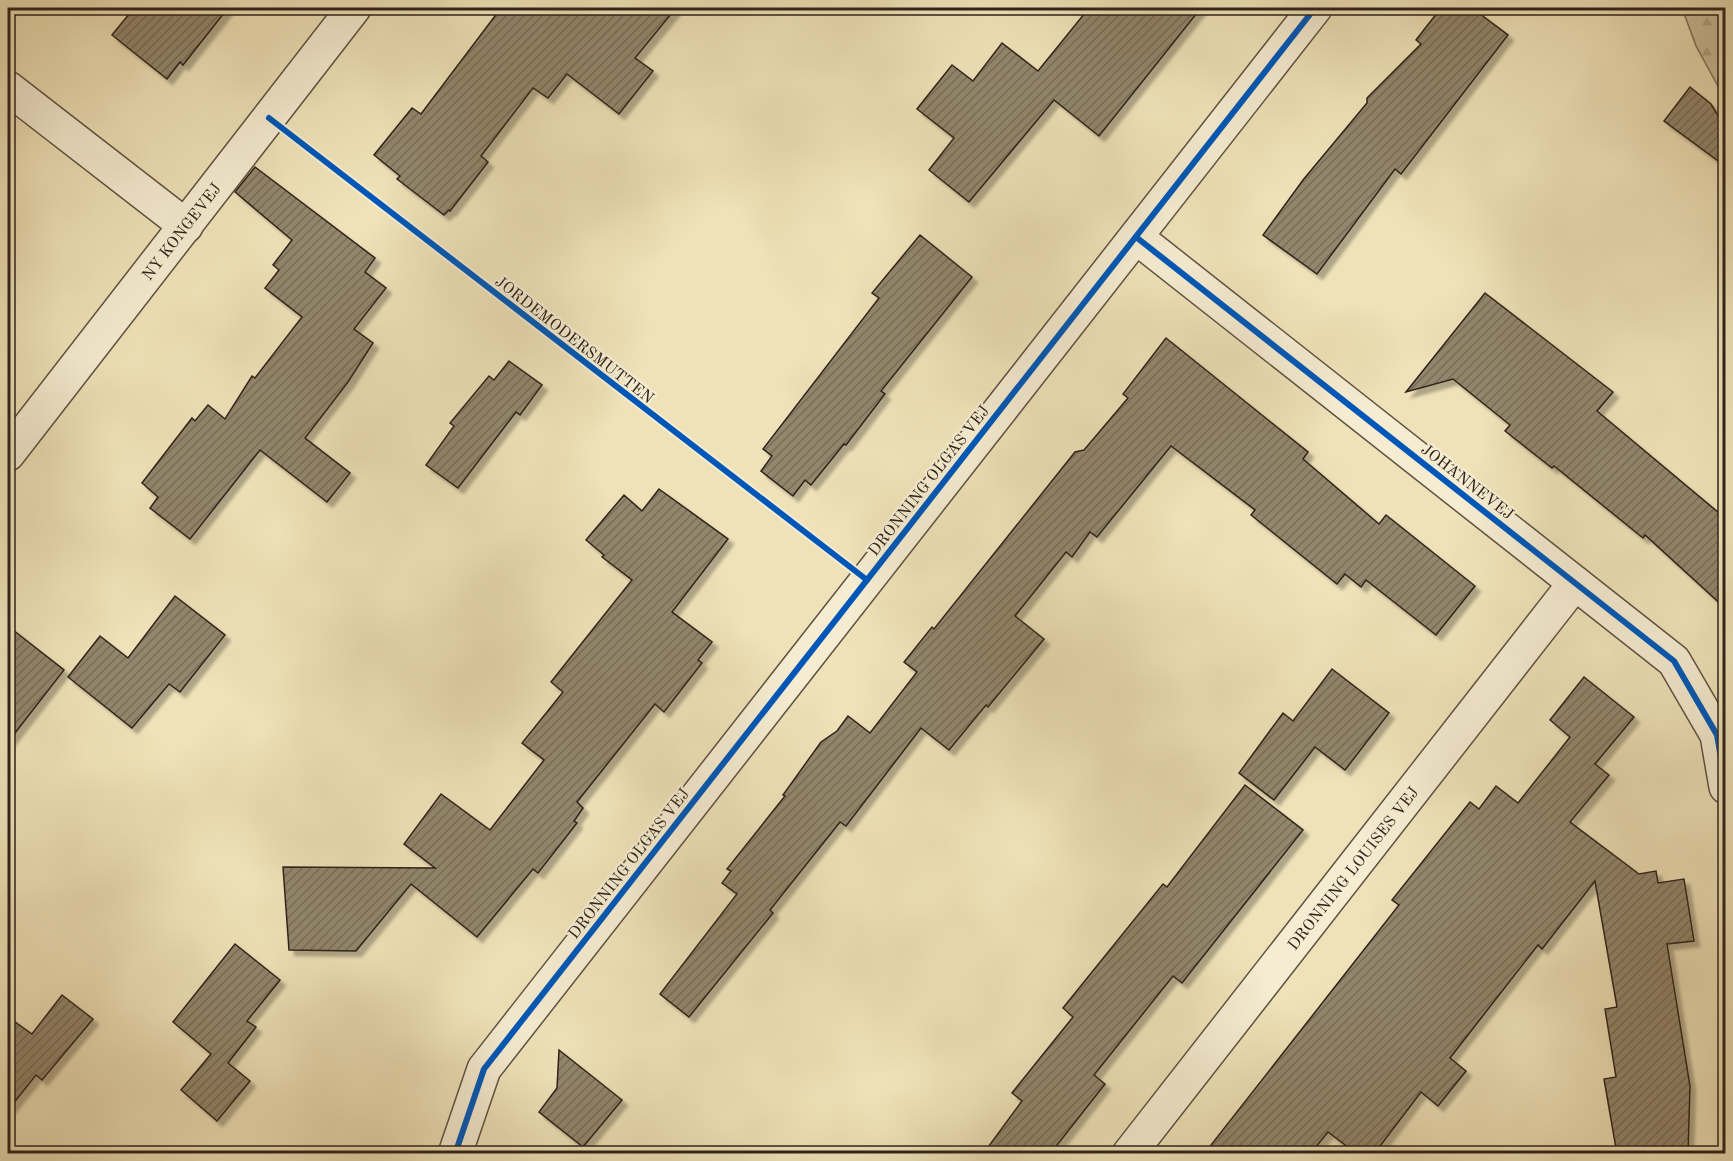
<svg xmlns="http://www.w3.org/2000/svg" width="1733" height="1161" font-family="'Old Standard TT',serif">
<defs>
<pattern id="forest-firs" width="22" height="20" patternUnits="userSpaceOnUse" patternTransform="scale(1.5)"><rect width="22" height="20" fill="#cec19d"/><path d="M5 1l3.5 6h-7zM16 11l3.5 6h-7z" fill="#b1a687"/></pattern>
<pattern id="building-hatch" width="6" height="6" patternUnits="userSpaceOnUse" patternTransform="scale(1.5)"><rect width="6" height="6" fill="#92866c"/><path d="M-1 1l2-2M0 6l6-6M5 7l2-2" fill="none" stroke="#786d58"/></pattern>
<filter id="shadow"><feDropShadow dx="5.5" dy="5.5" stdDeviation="1.5" flood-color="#0004"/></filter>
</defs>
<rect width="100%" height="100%" fill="#efe2b8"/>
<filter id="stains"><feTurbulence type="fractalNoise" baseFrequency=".00333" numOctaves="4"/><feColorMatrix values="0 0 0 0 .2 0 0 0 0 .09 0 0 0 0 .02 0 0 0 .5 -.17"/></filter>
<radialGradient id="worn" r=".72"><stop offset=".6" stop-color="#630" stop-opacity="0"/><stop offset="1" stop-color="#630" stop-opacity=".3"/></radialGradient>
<path fill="url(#forest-firs)" stroke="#7e725c" stroke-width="1.5" d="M1682,8H1725V99L1696,46Z"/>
<g fill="url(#building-hatch)" stroke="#2e221a" stroke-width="1.5" filter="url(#shadow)">
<path d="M134,8H228L183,65L180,62L167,79L112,35Z"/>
<path d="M501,8H676L635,58L653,71L619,114L567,74L548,98L533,88L481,156L488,162L450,211L449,210L444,215L397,179L400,176L374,155L412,108L421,114Z"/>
<path d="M1089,8H1201L1099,136L1054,100L969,202L929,170L954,138L917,109L952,65L973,81L1002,43L1038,71Z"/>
<path d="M1441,8H1472L1508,35L1401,174L1395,169L1317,274L1263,235L1303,180L1367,103V98L1421,44L1416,40Z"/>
<path d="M1690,87L1711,104L1725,127V166L1664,121Z"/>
<path d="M255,167L375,258L365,272L386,288L354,329L373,343L348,382L305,438L350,473L327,502L260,450L190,539L150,508L158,497L142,483L192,418L195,421L208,405L225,419L252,376L255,378L302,317L265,288L279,270L273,265L292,240L235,192Z"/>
<path d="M920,235L972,277L881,391L885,394L846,445L844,444L811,485L805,480L793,496L761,471L772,456L763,449L879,298L872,293Z"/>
<path d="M1485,293L1613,392L1597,411L1725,518V608L1645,535L1643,538L1554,466L1552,468L1505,431L1510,425L1453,379L1406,392Z"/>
<path d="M1166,338L1308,452L1303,459L1379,524L1386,515L1475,586L1436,635L1366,580L1361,587L1345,574L1337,584L1251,515L1255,510L1171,446L1097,537L1090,532L1072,557L1066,552L1015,616L1044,639L988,707L986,705L949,750L921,728L846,826L840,822L770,910L773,913L689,1017L660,994L737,894L722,883L731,871L727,869L785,796L783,795L821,742L837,731L848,716L870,733L917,672L904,662L932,627L934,629L1075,452L1084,450L1128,398L1123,394Z"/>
<path d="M509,361L542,385L520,415L516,412L458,488L426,465L454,426L450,423L489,376L494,380Z"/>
<path d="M659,489L728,539L672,612L712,642L698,660L702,663L664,712L655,704L577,802L583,808L574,821L577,823L538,873L533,869L477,937L411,884L356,951L289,950L283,867L435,868L404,844L441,794L490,830L544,760L522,743L563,692L551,682L632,580L602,557L604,555L586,540L624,495L642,511Z"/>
<path d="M175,596L225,635L180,692L169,684L132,728L68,677L100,636L128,658Z"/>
<path d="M8,626L64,670L8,742Z"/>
<path d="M1332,669L1389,713L1345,770L1315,747L1274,800L1239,773L1283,713L1293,721Z"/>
<path d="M1584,677L1634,717L1595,764L1609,775L1570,822L1639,874L1656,871L1658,883L1684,879L1694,941L1667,944L1690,1086L1688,1154H1617L1604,1079L1616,1077L1605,1009L1617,1007L1595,881L1542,949L1538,945L1450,1058L1466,1071L1438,1106L1421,1092L1374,1154H1357L1328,1132L1310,1154H1204L1399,905L1392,900L1470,802L1479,809L1496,786L1518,803L1570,737L1550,720Z"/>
<path d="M1245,785L1303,830L1182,983L1173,976L1094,1075L1105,1084L1050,1154H983L1022,1101L1012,1093L1073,1017L1063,1008L1163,884L1167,887Z"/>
<path d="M235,944L280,980L247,1021L256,1027L228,1063L250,1081L217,1121L181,1090L211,1054L173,1022Z"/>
<path d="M62,995L93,1019L42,1080L36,1075L8,1110V1017L32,1034Z"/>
<path d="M559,1050L622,1100L583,1147L539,1112L557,1088Z"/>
</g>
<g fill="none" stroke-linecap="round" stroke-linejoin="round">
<defs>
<g id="street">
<path d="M8,88L186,226"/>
<path d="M1136,237L1674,661L1717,735L1726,787"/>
<path id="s1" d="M8,454L354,8"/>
<path d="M455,1154L484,1069L1315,8"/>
<path id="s2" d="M1129,1154L1575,583"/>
</g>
</defs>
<use href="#street" stroke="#5e5242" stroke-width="36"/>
<use href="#street" stroke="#f5ecd1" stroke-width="33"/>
<defs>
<g id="cycleway">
<path d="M269,118L867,580"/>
<path d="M1136,237L1674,661L1717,735L1726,787"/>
<path d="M455,1154L484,1069L1315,8"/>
</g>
</defs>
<use href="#cycleway" stroke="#f5ecd1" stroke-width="10"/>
<use href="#cycleway" stroke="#0057b8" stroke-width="6"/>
</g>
<g text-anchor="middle" stroke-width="4.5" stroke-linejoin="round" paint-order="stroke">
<g font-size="16" fill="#2e221a" stroke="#f5ecd1">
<text dy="6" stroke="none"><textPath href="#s1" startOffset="282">NY KONGEVEJ</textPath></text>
<text transform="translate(575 339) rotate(38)" y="6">JORDEMODERSMUTTEN</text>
<text transform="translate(928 480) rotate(-52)" y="6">DRONNING OLGAS VEJ</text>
<text transform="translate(1468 481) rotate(38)" y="6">JOHANNEVEJ</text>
<text transform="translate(628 863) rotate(-52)" y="6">DRONNING OLGAS VEJ</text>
<text dy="6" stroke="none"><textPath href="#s2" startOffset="363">DRONNING LOUISES VEJ</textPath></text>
</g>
</g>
<rect width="1733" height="1161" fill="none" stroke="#efe2b8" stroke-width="30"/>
<rect x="9" y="9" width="1715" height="1143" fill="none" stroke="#2e221a" stroke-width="3"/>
<rect x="15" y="15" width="1703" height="1131" fill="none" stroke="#2e221a" stroke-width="1.5"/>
<rect width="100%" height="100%" filter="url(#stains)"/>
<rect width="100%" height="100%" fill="url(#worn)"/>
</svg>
